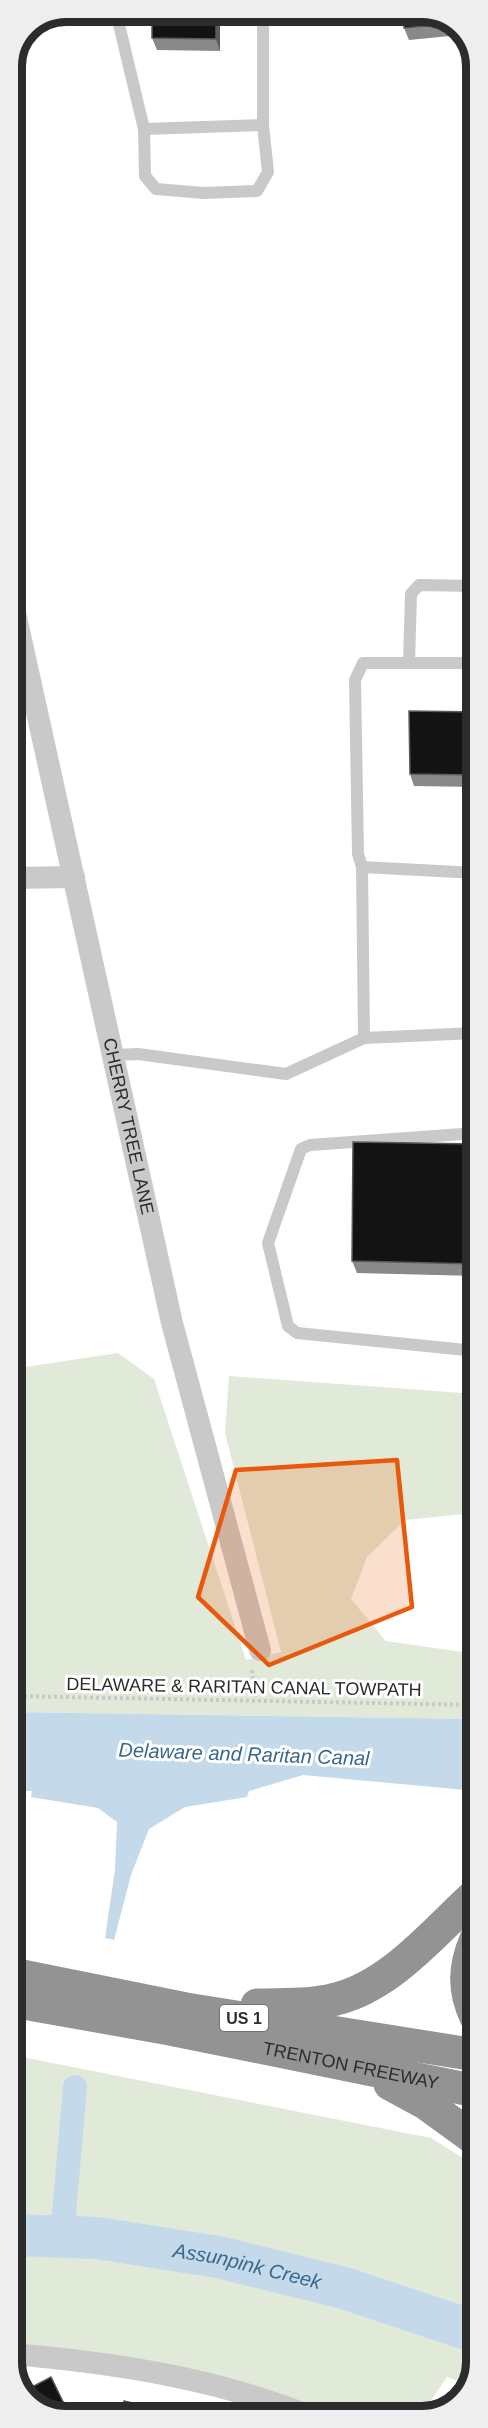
<svg xmlns="http://www.w3.org/2000/svg" width="488" height="2428" font-family="Helvetica,sans-serif">
<rect width="100%" height="100%" fill="#fff"/>
<g fill="#e1ead9">
<path d="M118,1353L154,1379L246,1660L281,1652L225,1433L229,1376L476,1394V1516L465,1514L405,1520L367,1557L351,1599L386,1641L476,1654V1719L12,1712V1369Z"/>
<path d="M12,2055L431,2138L476,2166V2362L467,2384L447,2377L421,2415L314,2416L13,2350Z"/>
</g>
<path fill="#c4d9ea" d="M12,1712L476,1719V1791L303,1775L249,1791L247,1797L185,1807L149,1829L131,1875L114,1940L105,1938L115,1870L117,1822L98,1808L31,1797L32,1791L12,1790Z"/>
<g fill="none" stroke-linecap="round" stroke-linejoin="round">
<path stroke="#c4d9ea" stroke-width="24" d="M62,2237L75,2087"/>
<path stroke="#c4d9ea" stroke-width="42" id="s1" d="M12,2235L97,2238L218,2257L344,2288L476,2332"/>
<g stroke="#c9c9c9" stroke-width="4" stroke-dasharray="3 3" stroke-linecap="butt">
<path d="M252,1670L256,1700"/>
<path d="M12,1696L476,1705"/>
</g>
<g stroke="#c9c9c9" stroke-width="12">
<path d="M116,12L144,129L263,125V12"/>
<path d="M462,31V41"/>
<path d="M144,129L145,176L156,189L204,193L257,191L268,172L263,125"/>
<path d="M409,663L411,594L419,585L476,586"/>
<path d="M476,663H363L355,680L358,854L362,867L476,873"/>
<path d="M362,867L364,1038"/>
<path d="M113,1055L138,1054L286,1074L364,1038L476,1033"/>
<path d="M476,1133L310,1145L301,1149L268,1243L288,1326L297,1333L476,1351"/>
</g>
<g stroke="#c9c9c9" stroke-width="22">
<path id="s2" d="M12,599L172,1323L260,1650"/>
<path d="M12,878L74,877"/>
<path d="M13,2354C115,2363 214,2378 310,2416"/>
</g>
<g stroke="#939393" stroke-width="33">
<path d="M476,1939C464,1967 463,1990 476,2017"/>
<path d="M12,1974L186,2009L476,2055"/>
<path id="s3" d="M12,2001L170,2029L476,2091"/>
<path d="M257,2005C283,2004 311,2006 336,1999C392,1985 435,1931 476,1894"/>
<path d="M390,2084L425,2103L476,2140"/>
</g>
</g>
<g fill="#898989">
<path d="M220,12V51L157,50L152,38Z"/>
<path d="M450,23V36L409,40L404,28Z"/>
<path d="M476,712V787L414,786L410,774Z"/>
<path d="M476,1144V1276L357,1273L352,1261Z"/>
</g>
<g fill="#5a5a5a">
<path d="M216,12H220V51L216,39Z"/>
<path d="M446,21L450,23V36L446,24Z"/>
</g>
<g fill="#131313" stroke="#5a5a5a" stroke-width="1.5">
<path d="M152,12H216V39L152,38Z"/>
<path d="M405,12H428L446,21V24L404,28Z"/>
<path d="M409,711L476,712V775L410,774Z"/>
<path d="M474,1046H476L475,1093Z"/>
<path d="M353,1142L476,1144V1264L352,1261Z"/>
<path d="M51,2377L70,2416H60L33,2402L26,2390Z"/>
<path d="M124,2401L167,2411L166,2416H121Z"/>
</g>
<path fill="#e8590c" fill-opacity="0.2" stroke="#e8590c" stroke-width="4.5" stroke-linejoin="round" d="M397,1460L412,1607L269,1665L198,1597L236,1470Z"/>
<g text-anchor="middle" stroke-width="6" stroke-linejoin="round" paint-order="stroke">
<rect fill="#fff" stroke="#6b6b6b" stroke-width="1.5" x="220" y="2005" width="48" height="26" rx="4.5"/>
<g font-size="16" font-weight="bold" fill="#2c2c2c">
<text x="244" y="2024">US 1</text>
</g>
<g font-size="18" fill="#2c2c2c" stroke="#fff">
<text dy="6" stroke="none"><textPath href="#s2" startOffset="540">CHERRY TREE LANE</textPath></text>
<text transform="translate(244 1687) rotate(1)" y="6">DELAWARE &amp; RARITAN CANAL TOWPATH</text>
<text dy="6" stroke="none"><textPath href="#s3" startOffset="345">TRENTON FREEWAY</textPath></text>
</g>
<g font-size="20" font-style="italic" fill="#3a688d" stroke="#fff">
<text transform="translate(244 1754) rotate(2)" y="7">Delaware and Raritan Canal</text>
<text dy="7" stroke="none"><textPath href="#s1" startOffset="238">Assunpink Creek</textPath></text>
</g>
</g>
<path d="M0 0H488V2428H0ZM66 22H422A44 44 0 0 1 466 66V2362A44 44 0 0 1 422 2406H66A44 44 0 0 1 22 2362V66A44 44 0 0 1 66 22Z" fill="#eee" fill-rule="evenodd"/>
<path fill="none" stroke="#2c2c2c" stroke-width="8" d="M66 22H422A44 44 0 0 1 466 66V2362A44 44 0 0 1 422 2406H66A44 44 0 0 1 22 2362V66A44 44 0 0 1 66 22Z"/>
</svg>
